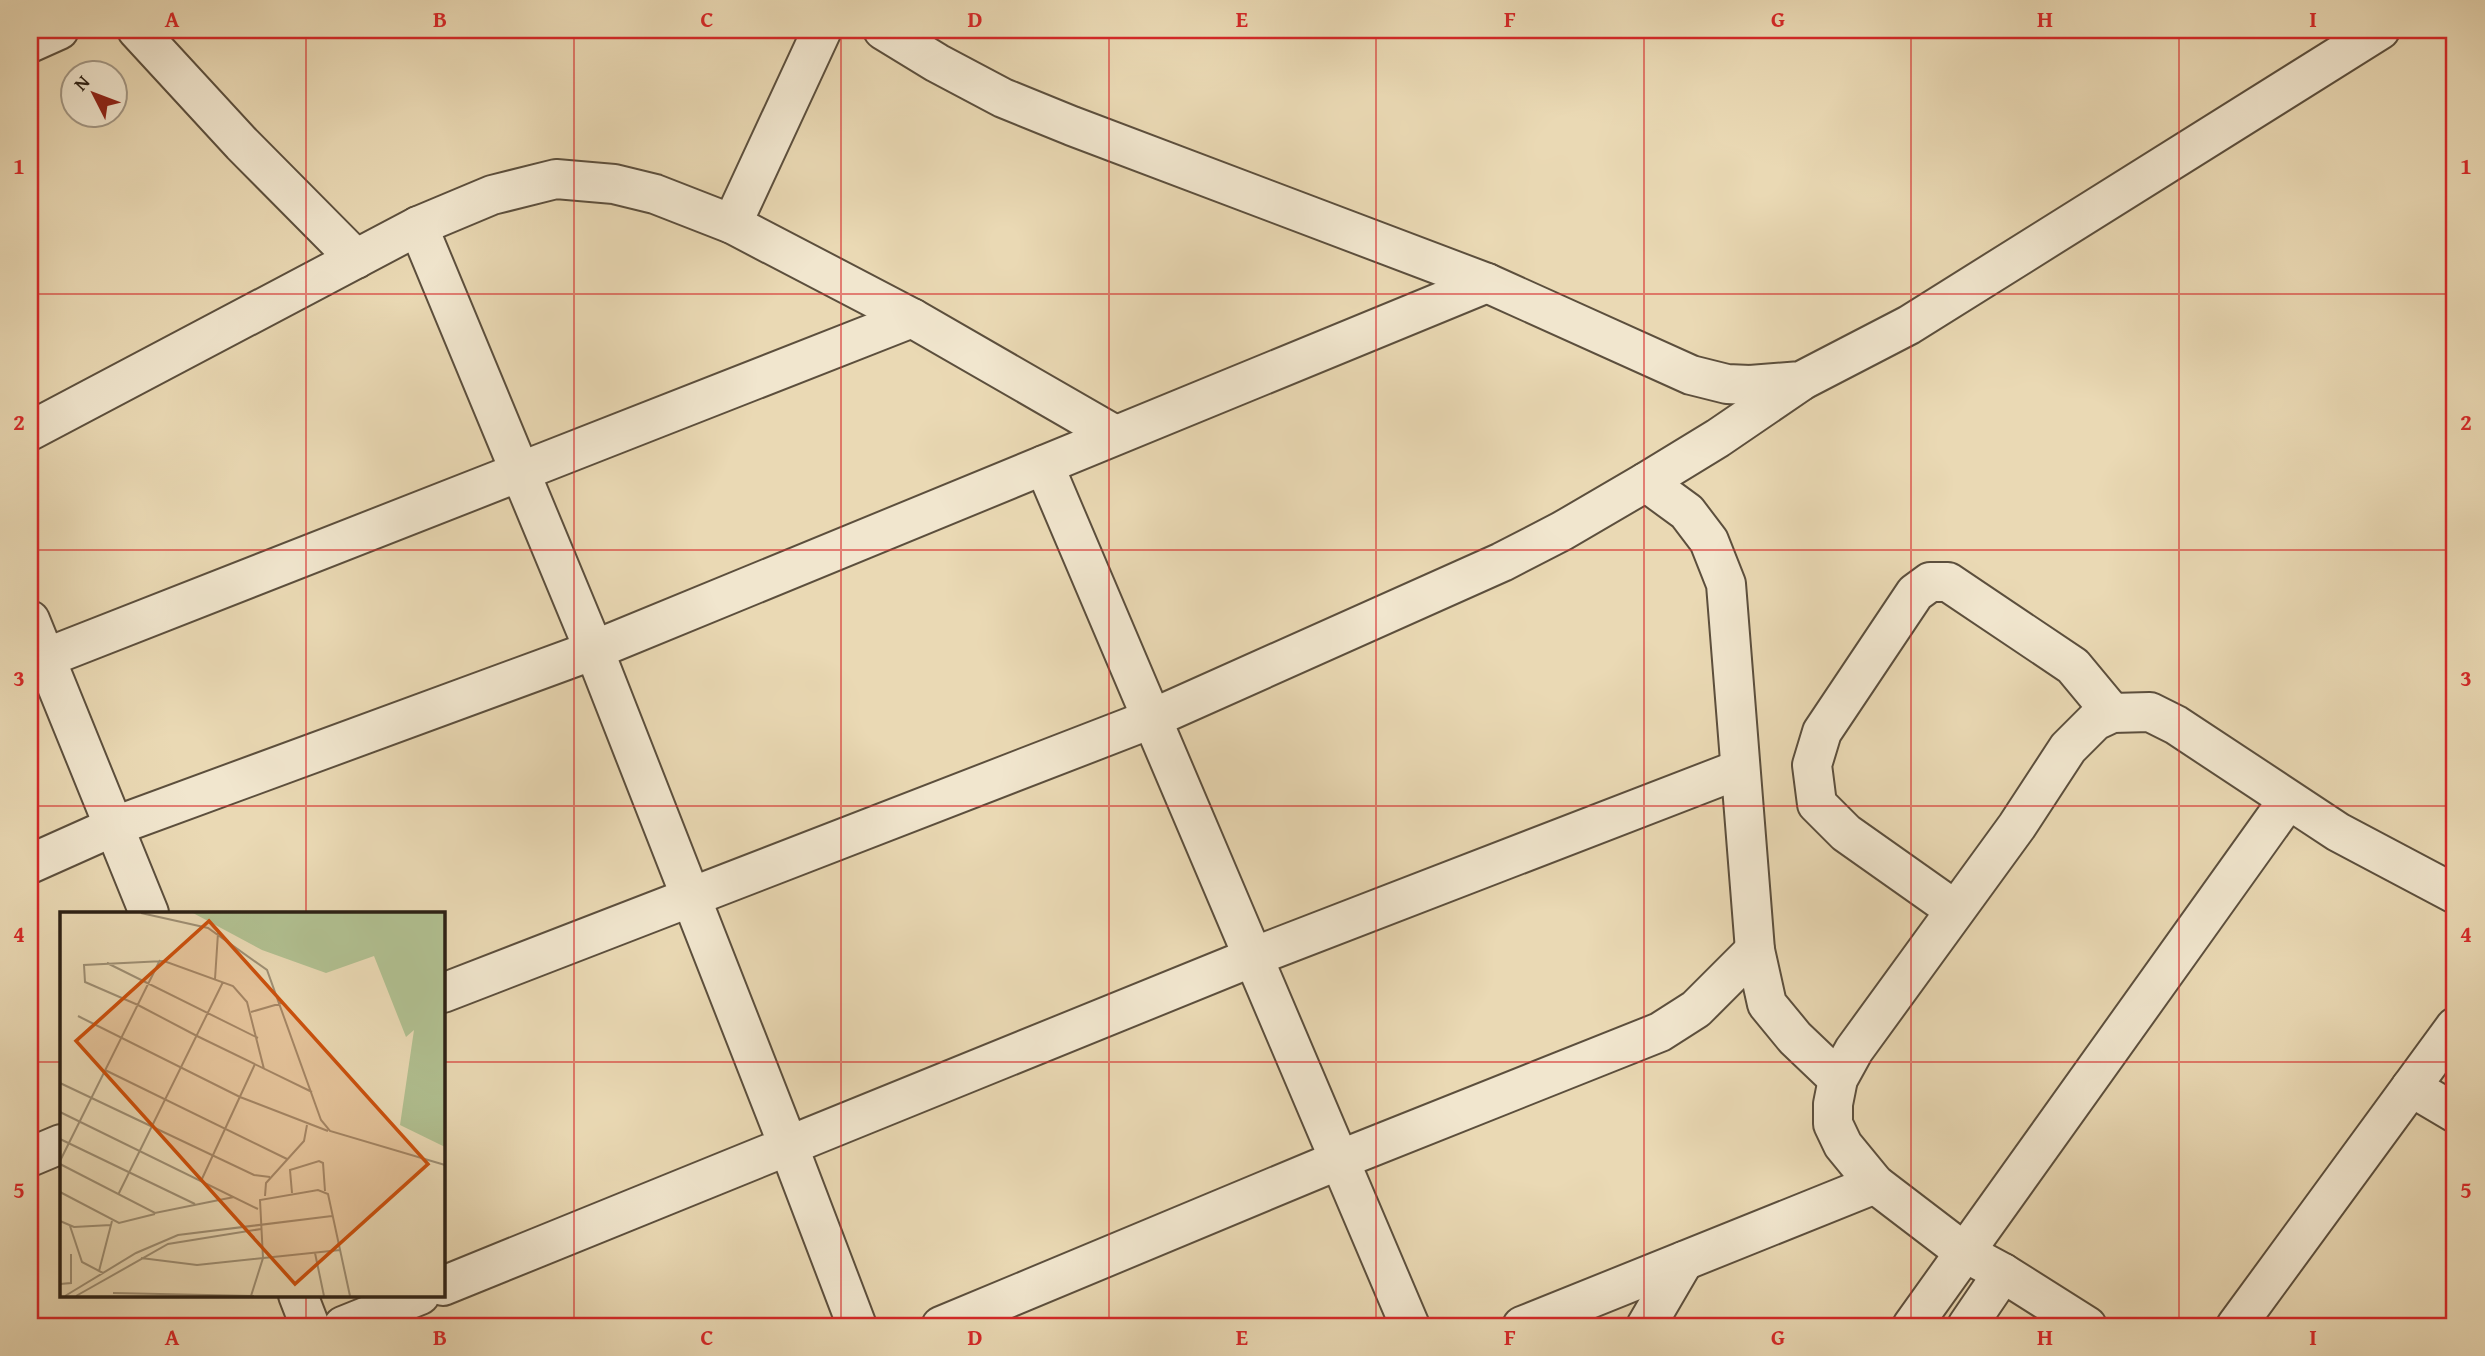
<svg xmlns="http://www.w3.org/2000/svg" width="2485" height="1356" font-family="'Gentium Book Plus',serif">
<rect width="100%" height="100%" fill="#ead9b4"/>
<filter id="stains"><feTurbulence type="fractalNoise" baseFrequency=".00286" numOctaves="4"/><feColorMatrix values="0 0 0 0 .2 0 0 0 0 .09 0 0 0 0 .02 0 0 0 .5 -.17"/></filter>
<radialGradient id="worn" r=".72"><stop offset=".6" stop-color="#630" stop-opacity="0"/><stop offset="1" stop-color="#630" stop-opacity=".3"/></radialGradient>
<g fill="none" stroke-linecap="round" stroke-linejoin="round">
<defs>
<g id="minor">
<path d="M137,30L242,144L356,259"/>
<path d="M883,30L937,63L1003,98L1072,126L1487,283L1691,375L1727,384L1750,385L1801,381L1909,325L2380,30"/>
<path d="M30,43L59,30"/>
<path d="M732,224L822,30"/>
<path d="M418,226L594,650L788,1145L857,1326"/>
<path d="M30,431L418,226L492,195L556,179L614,184L655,194L732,224L912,318L1115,435"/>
<path d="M1044,465L1410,1326"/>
<path d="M1646,482L1687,512L1709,541L1726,584L1755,950L1767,1004L1795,1038L1838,1079"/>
<path d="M30,620L149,913"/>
<path d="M30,664L912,318"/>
<path d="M30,864L115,826L594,650L1487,283"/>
<path d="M1955,910L1846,833L1817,804L1812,765L1822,732L1915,593L1930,582H1948L2073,666L2112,713"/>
<path d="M443,993L1151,719L1502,562L1562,531L1646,482L1718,438L1800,382"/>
<path d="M2411,1087L2455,1113"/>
<path d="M30,1157L61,1144"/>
<path d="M443,1286L1253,957L1740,769"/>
<path d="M298,1295L310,1326"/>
<path d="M343,1326L420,1295"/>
<path d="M941,1326L1339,1160L1660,1032L1696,1009L1755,950"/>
<path d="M1522,1326L1875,1184"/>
<path d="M1646,1326L1684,1261"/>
<path d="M1912,1326L2288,800"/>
<path d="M1967,1326L2003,1273"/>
<path d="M2087,1326L2003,1273L1964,1252L1875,1184L1843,1145L1833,1124V1104L1838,1079L1854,1050L2017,826L2068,748L2095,721L2112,713L2150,712L2176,725L2338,832L2455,894"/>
<path d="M2236,1326L2455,1027"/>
</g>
</defs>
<use href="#minor" stroke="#5c4f3d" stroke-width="42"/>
<use href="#minor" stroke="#f1e6ce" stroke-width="38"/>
</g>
<path fill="none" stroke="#d62828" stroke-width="2" stroke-opacity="0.55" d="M306,30V913M574,30V1326M841,30V1326M1109,30V1326M1376,30V1326M1644,30V1326M1911,30V1326M2179,30V1326M30,294H2455M30,550H2455M30,806H2455M30,1062H61M443,1062H2455M306,1295V1326"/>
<g transform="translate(60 912)">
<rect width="385" height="385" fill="#ead9b4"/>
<path d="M133,1H385V235L340,213L354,118L346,125L314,44L266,61L202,38Z" fill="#b1c091"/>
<path fill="none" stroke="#9e8f74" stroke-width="2" d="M81,1L148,16L207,58L261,208L270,219L385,253M47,51L198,126M155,67L158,21M191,100L222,91M18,104L180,185L268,219M204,157L187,90L173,74L104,49L24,53L25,70L78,93L137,124L252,180M45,158L227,247M0,171L194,263L210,265M0,200L198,297M0,227L135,292M0,249L100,48M0,252L95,301L174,285M141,269L195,152M0,280L59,311L95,302M232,281L230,258L259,249L263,251L265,279M58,283L163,70M205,284L206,271L244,229L247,213M0,309L14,315L51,313M10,314L22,350L43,361M255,341L264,384M81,346L137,353L280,338M39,359L52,309M0,372L11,371V342M53,381L194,384M5,384L76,341L118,323L272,304M16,384L108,332L201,317M191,384L203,346L200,288L258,278L268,282L290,384"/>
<path fill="#cc510d" fill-opacity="0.15" stroke="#cc510d" stroke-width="3.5" d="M149,9L368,252L235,372L16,129Z"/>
<rect width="385" height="385" fill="none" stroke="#2d2115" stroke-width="3.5"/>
</g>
<rect width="2485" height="1356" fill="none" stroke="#ead9b4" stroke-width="77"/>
<g transform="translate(94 94) rotate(312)"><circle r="33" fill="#f1e6ce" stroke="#a39784" stroke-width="2"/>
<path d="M0-5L12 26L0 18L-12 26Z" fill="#8f2418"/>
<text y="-10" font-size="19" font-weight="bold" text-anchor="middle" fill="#2d2115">N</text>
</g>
<rect x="38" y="38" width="2408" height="1280" fill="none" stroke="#d62828" stroke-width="2.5"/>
<g font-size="23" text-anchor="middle" font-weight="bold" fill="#d62828">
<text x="172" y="27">A</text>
<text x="440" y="27">B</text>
<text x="707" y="27">C</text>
<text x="975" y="27">D</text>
<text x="1242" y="27">E</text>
<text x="1510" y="27">F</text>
<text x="1778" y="27">G</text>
<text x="2045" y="27">H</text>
<text x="2313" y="27">I</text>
<text x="19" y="174">1</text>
<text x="2466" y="174">1</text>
<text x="19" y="430">2</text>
<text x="2466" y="430">2</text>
<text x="19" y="686">3</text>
<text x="2466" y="686">3</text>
<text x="19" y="942">4</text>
<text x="2466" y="942">4</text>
<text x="19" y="1198">5</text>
<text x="2466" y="1198">5</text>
<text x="172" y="1345">A</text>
<text x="440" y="1345">B</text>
<text x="707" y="1345">C</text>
<text x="975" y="1345">D</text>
<text x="1242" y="1345">E</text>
<text x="1510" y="1345">F</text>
<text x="1778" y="1345">G</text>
<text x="2045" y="1345">H</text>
<text x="2313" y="1345">I</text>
</g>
<rect width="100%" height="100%" filter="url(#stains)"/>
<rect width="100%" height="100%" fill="url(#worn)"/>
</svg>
